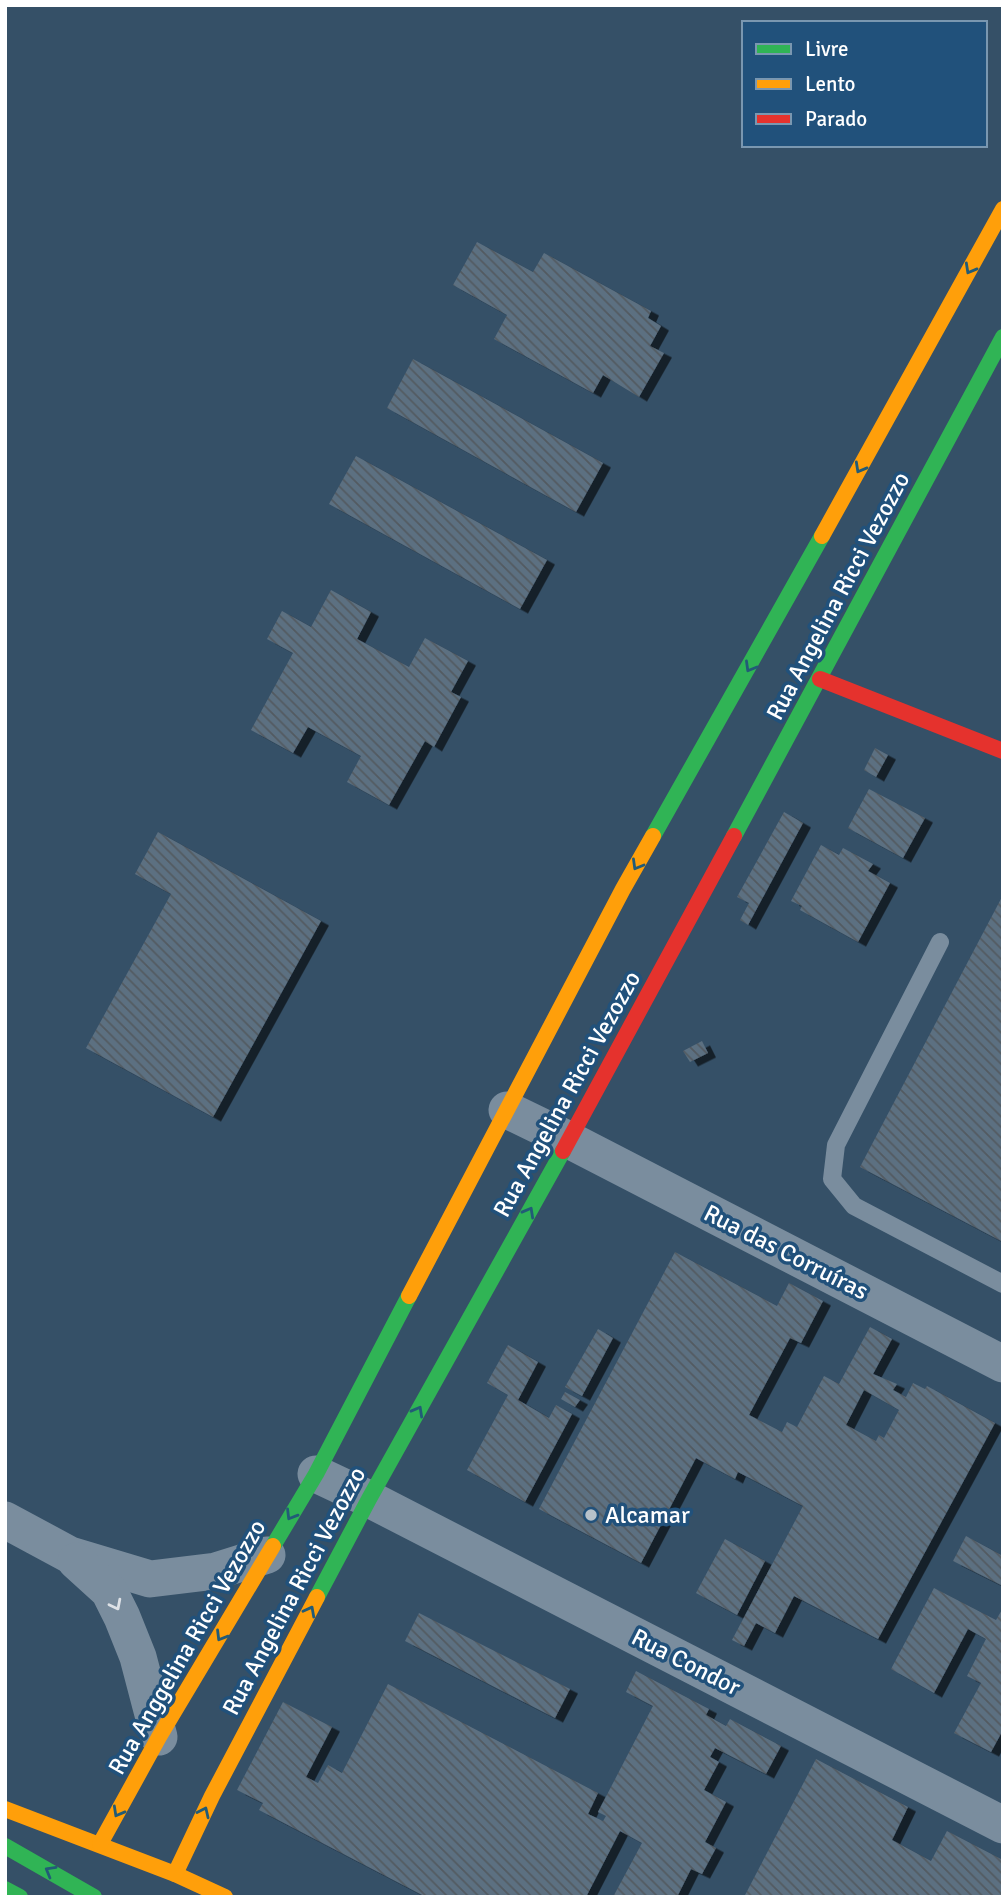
<svg xmlns="http://www.w3.org/2000/svg" width="1008" height="1902" font-family="Signika,sans-serif">
<defs>
<pattern id="building-back-hatch" width="6" height="6" patternUnits="userSpaceOnUse" patternTransform="scale(1.75)"><rect width="6" height="6" fill="#5c7081"/><path d="M-1 5l2 2M0 0l6 6M5-1l2 2" fill="none" stroke="#525a61"/></pattern>
<filter id="shadow"><feDropShadow dx="8" dy="4.5" stdDeviation="0" flood-color="#0009"/></filter>
</defs>
<rect width="100%" height="100%" fill="#355067"/>
<g fill="url(#building-back-hatch)" fill-rule="evenodd" filter="url(#shadow)">
<path d="M477,242L533,272L544,253L651,311L648,318L661,326L650,346L664,353L639,397L603,375L593,393L494,339L507,315L453,285Z"/>
<path d="M413,359L603,463L576,512L387,408Z"/>
<path d="M356,456L547,560L520,609L329,504Z"/>
<path d="M331,590L371,612L357,639L409,667L425,638L468,661L451,692L461,697L434,747L425,741L389,805L347,782L361,756L308,727L293,753L251,730L293,653L267,639L282,611L311,627Z"/>
<path d="M875,748L888,755L876,777L864,770Z"/>
<path d="M869,789L925,818L903,858L848,828Z"/>
<path d="M784,812L803,823L748,925L740,920L749,903L737,897Z"/>
<path d="M158,832L321,921L213,1117L86,1048L171,894L135,874Z"/>
<path d="M821,845L839,855L843,848L873,864L868,871L890,883L858,942L800,910L802,906L791,901Z"/>
<path d="M1003,895V1242L860,1167Z"/>
<path d="M702,1041L708,1053L690,1062L683,1051Z"/>
<path d="M675,1252L777,1306L789,1283L823,1301L801,1343L790,1338L749,1415L782,1432L787,1422L797,1427L824,1376L839,1384L870,1327L892,1339L873,1374L897,1384L893,1390L906,1397L913,1383L925,1389L927,1386L995,1423L878,1639L794,1596L775,1633L756,1623L744,1646L732,1640L803,1506L738,1472L735,1479L696,1458L641,1563L539,1509ZM864,1390L899,1410L884,1438L879,1435L876,1441L846,1425Z"/>
<path d="M598,1329L613,1338L582,1396L565,1387Z"/>
<path d="M508,1345L538,1362L518,1400L549,1418L556,1405L572,1414L525,1502L467,1470L508,1395L487,1383Z"/>
<path d="M565,1392L580,1400L575,1407L561,1399Z"/>
<path d="M966,1536L1003,1556V1586L953,1561Z"/>
<path d="M725,1539L765,1561L737,1615L696,1593Z"/>
<path d="M934,1588L996,1620L1003,1608V1730L991,1752L954,1733L981,1683L967,1676L986,1639L968,1629L934,1693L891,1669Z"/>
<path d="M419,1613L570,1689L555,1718L405,1641Z"/>
<path d="M636,1671L709,1709L706,1715L726,1726L730,1719L781,1746L766,1774L715,1748L710,1757L719,1762L704,1790L726,1802L705,1842L716,1848L702,1874L691,1869L677,1897H613L642,1843L620,1831L586,1897H426L259,1810L263,1803L237,1790L283,1702L332,1727L306,1777L318,1783L328,1765L342,1773L388,1684L598,1793L588,1814L603,1821L606,1816L598,1812L653,1706L626,1692Z"/>
<path d="M816,1759L908,1807L892,1840L931,1861L947,1831L1003,1860V1897H744Z"/>
</g>
<g fill="none" stroke-linecap="round" stroke-linejoin="round">
<path stroke="#7a8d9e" stroke-width="18" d="M940,942L836,1145L832,1179L854,1206L1003,1284"/>
<g stroke="#7a8d9e" stroke-width="37">
<path d="M507,1110L569,1140L1003,1364"/>
<path d="M316,1474L369,1499L1003,1825"/>
<path d="M5,1520L70,1555L150,1579L216,1571L267,1555"/>
<path d="M76,1561L109,1591L122,1617L138,1657L159,1737"/>
</g>
<g stroke="#30b455" stroke-width="16">
<path d="M653,836L822,536"/>
<path d="M734,836L1003,337"/>
<path d="M273,1546L316,1474L409,1296"/>
<path d="M317,1597L369,1499L563,1151"/>
<path d="M5,1846L94,1897"/>
<path d="M5,1889L20,1897"/>
</g>
<g stroke="#ff9f0a" stroke-width="16">
<path d="M822,536L1003,209"/>
<path d="M409,1296L623,889L653,836"/>
<path d="M5,1809L175,1874L225,1897"/>
<path d="M100,1844L159,1737L273,1546"/>
<path d="M175,1874L212,1796L317,1597"/>
</g>
<g stroke="#e5322d" stroke-width="16">
<path d="M820,679L1003,751"/>
<path d="M563,1151L734,836"/>
</g>
</g>
<defs><path id="oneway-chevron" d="M-2-3.5L2.5 0L-2 3.5" fill="none" stroke-width="1.6" stroke-linecap="round" stroke-linejoin="round" transform="scale(1.75)"/></defs>
<g stroke="#225b77">
<use href="#oneway-chevron" transform="translate(970 269) rotate(119)"/>
<use href="#oneway-chevron" transform="translate(860 468) rotate(119)"/>
<use href="#oneway-chevron" transform="translate(750 667) rotate(120)"/>
<use href="#oneway-chevron" transform="translate(637 865) rotate(120)"/>
<use href="#oneway-chevron" transform="translate(529 1212) rotate(-61)"/>
<use href="#oneway-chevron" transform="translate(418 1411) rotate(-61)"/>
<use href="#oneway-chevron" transform="translate(291 1515) rotate(121)"/>
<use href="#oneway-chevron" transform="translate(310 1611) rotate(-62)"/>
<use href="#oneway-chevron" transform="translate(221 1636) rotate(121)"/>
<use href="#oneway-chevron" transform="translate(118 1812) rotate(119)"/>
<use href="#oneway-chevron" transform="translate(204 1812) rotate(-65)"/>
<use href="#oneway-chevron" transform="translate(50 1871) rotate(-150)"/>
</g>
<use stroke="#dee2e7" href="#oneway-chevron" transform="translate(116 1605) rotate(63)"/>
<circle fill="#b8c2ca" stroke="#21517b" stroke-width="2.5" cx="591" cy="1515" r="7"/>
<g text-anchor="middle" stroke-width="7" stroke-linejoin="round" paint-order="stroke">
<g font-size="24" fill="#fff" stroke="#21517b">
<text transform="translate(838 596) rotate(-62)" y="8">Rua Angelina Ricci Vezozzo</text>
<text transform="translate(567 1094) rotate(-61)" y="8">Rua Angelina Ricci Vezozzo</text>
<text transform="translate(786 1252) rotate(27)" y="8">Rua das Corruíras</text>
<text transform="translate(294 1591) rotate(-62)" y="8">Rua Angelina Ricci Vezozzo</text>
<text transform="translate(187 1647) rotate(-60)" y="8">Rua Anggelina Ricci Vezozzo</text>
<text transform="translate(686 1662) rotate(27)" y="8">Rua Condor</text>
</g>
<g font-size="24" fill="#fff" stroke="#21517b" text-anchor="start">
<text x="605" y="1523">Alcamar</text>
</g>
</g>
<rect width="1008" height="1902" fill="none" stroke="#ffffff" stroke-width="14"/>
<rect x="742" y="21" width="245" height="126" fill="#21517b" stroke="#7a97b0" stroke-width="2"/>
<rect x="756" y="44" width="35" height="10" fill="#30b455" stroke="#7a97b0" stroke-width="2"/>
<text x="805" y="56" font-size="21" fill="#ffffff">Livre</text>
<rect x="756" y="79" width="35" height="10" fill="#ff9f0a" stroke="#7a97b0" stroke-width="2"/>
<text x="805" y="91" font-size="21" fill="#ffffff">Lento</text>
<rect x="756" y="114" width="35" height="10" fill="#e5322d" stroke="#7a97b0" stroke-width="2"/>
<text x="805" y="126" font-size="21" fill="#ffffff">Parado</text>
</svg>
